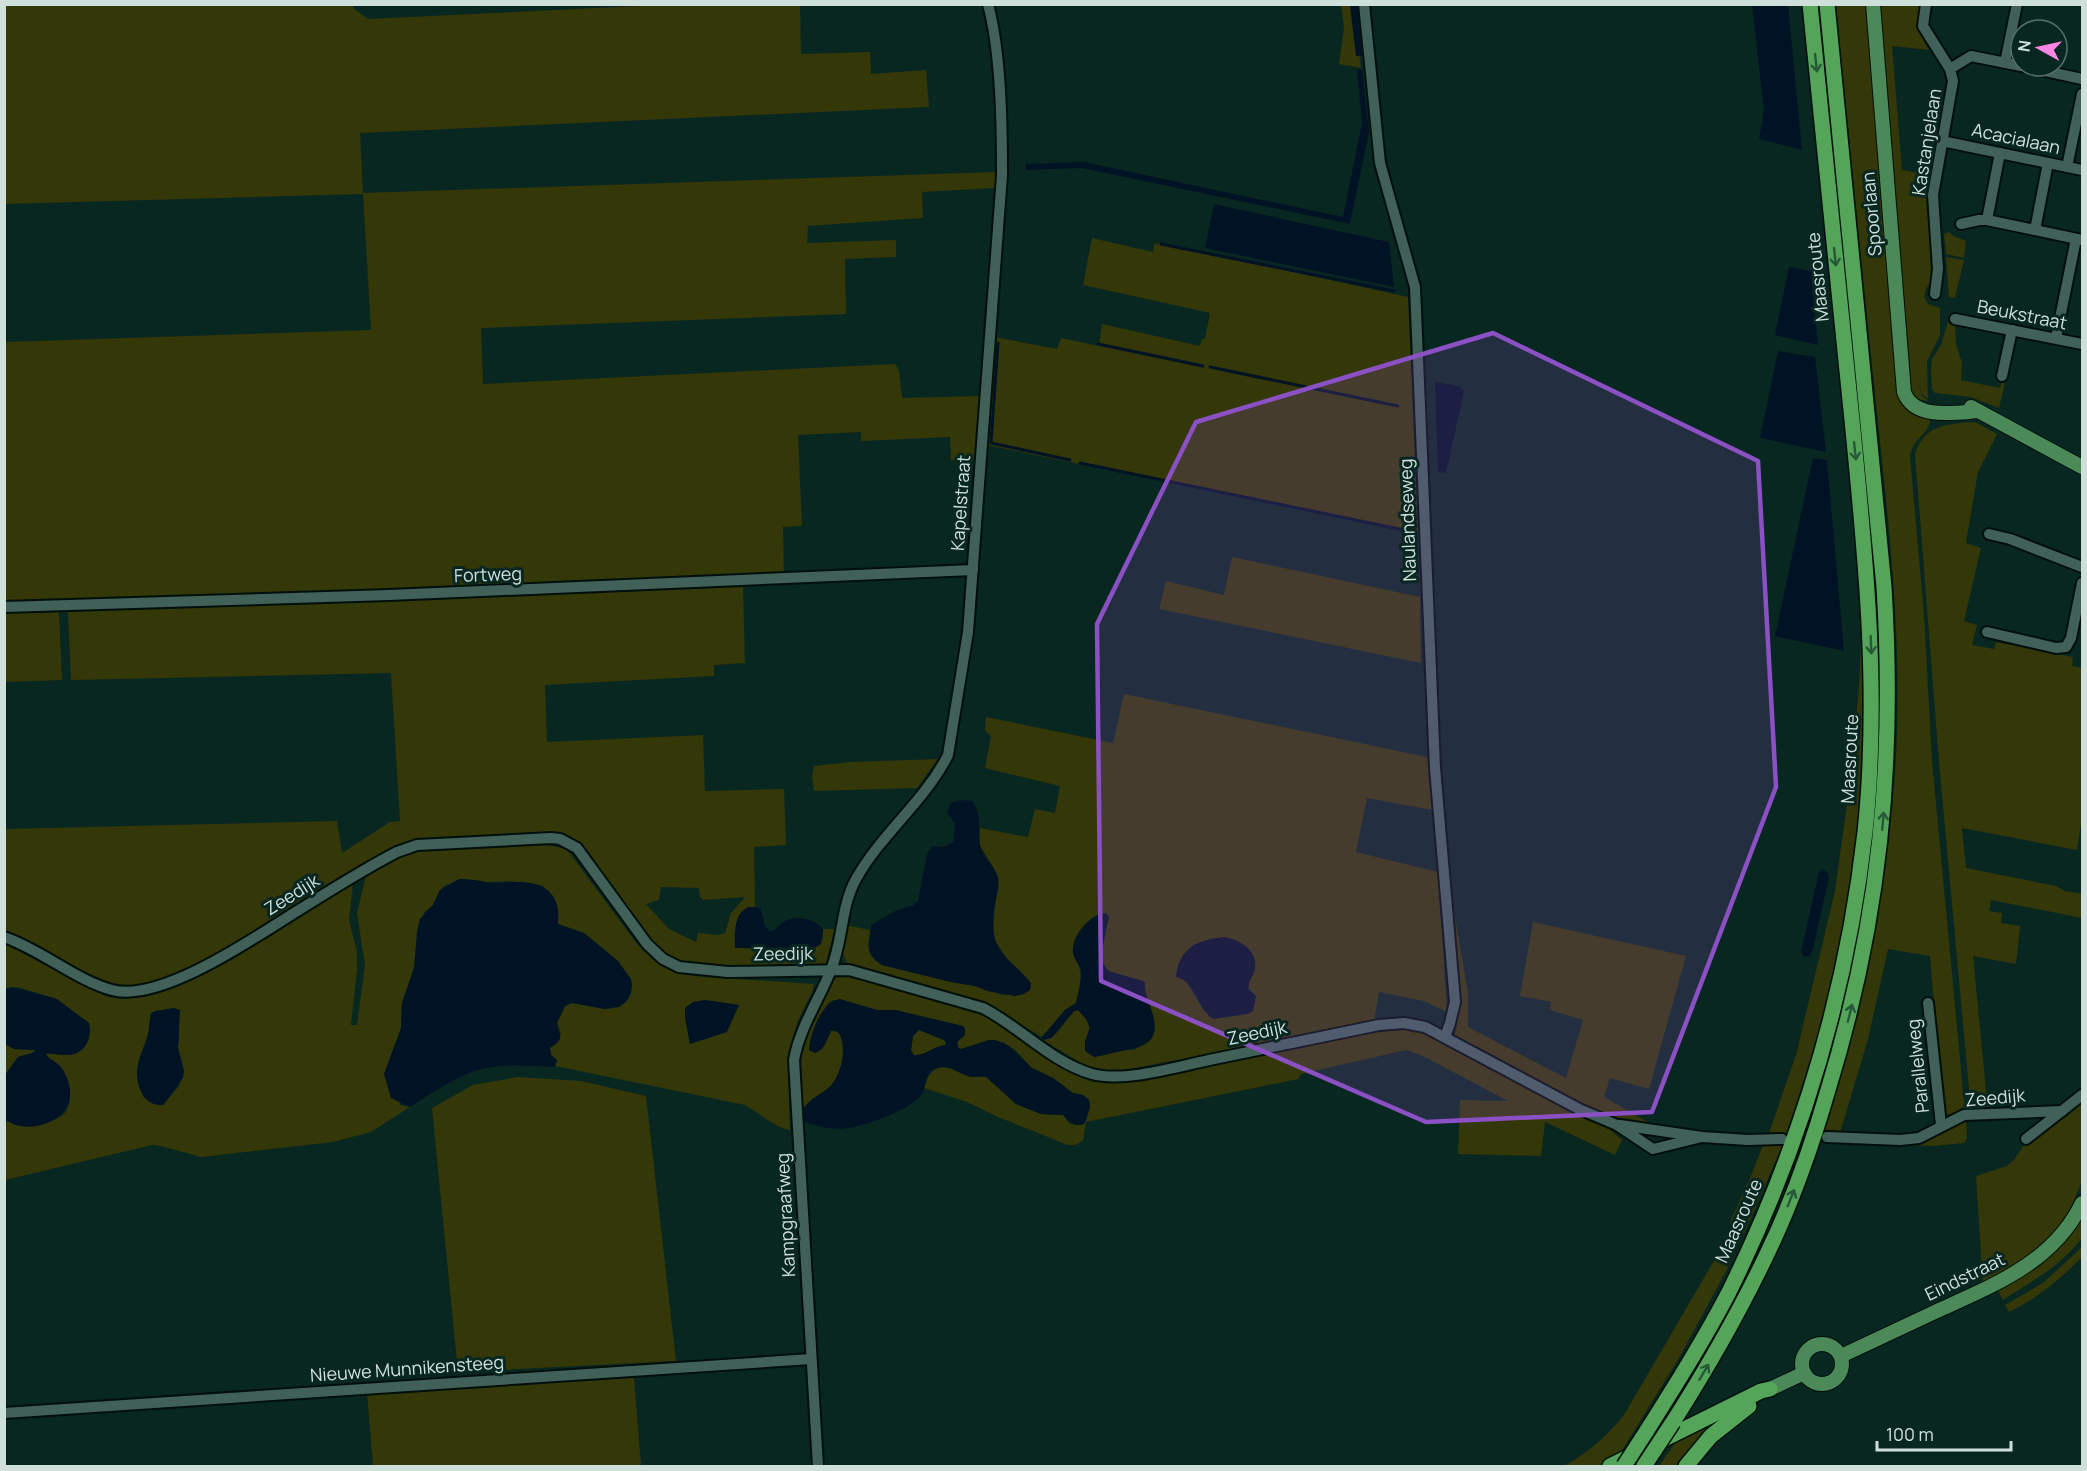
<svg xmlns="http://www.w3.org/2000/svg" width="2087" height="1471" font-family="Manrope,sans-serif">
<rect width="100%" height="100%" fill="#092721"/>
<g fill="#343708" fill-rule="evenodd">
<path d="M353,4V8L368,19L661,5H800L801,54L870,52L871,74L926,70L929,107L360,133L363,193L996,172L995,188L922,192L923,218L808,226L807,243L896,240V257L845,259L846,314L481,328L483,384L895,364L899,370L902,398L979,396L974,459L951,460L950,437L861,441V432L798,435L802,526L783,527L784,574L348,591L5,601L4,342L371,330L363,194L5,204V5Z"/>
<path d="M1868,4L1899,393C1902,410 1913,417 1930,416C1932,434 1913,437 1910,456L1924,615L1932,761L1965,1112L1950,1115L1943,1112L1930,956L1888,949L1868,1039L1840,1133L1822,1132C1861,1016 1887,896 1895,774C1904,650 1889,526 1876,403C1862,270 1849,137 1836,5Z"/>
<path d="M1341,5H1353L1361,68L1339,64L1344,28Z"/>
<path d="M1878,5H1922C1917,26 1918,31 1929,50L1892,46L1902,170L1930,175L1929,190L1934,276L1926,289L1924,297L1928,304L1940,308V335L1927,361L1928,399L1922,394L1919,383L1922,396L1929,401L1916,399L1910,392Z"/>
<path d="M1949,232L1953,236L1966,241L1964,258L1946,254L1944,234Z"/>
<path d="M1092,238L1153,252L1154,244L1161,243L1408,297L1418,533L987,445L994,337L1057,349L1061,338L1099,346L1102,324L1200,346L1202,339H1205L1210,313L1083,285Z"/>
<path d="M1946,257L1964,260L1955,298L1949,297Z"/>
<path d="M1948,322H1955L1956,344L1962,363L1961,380L2000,388L2002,381L2005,382L1999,408L1971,397L1935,393L1932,389L1931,369L1932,359L1941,345Z"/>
<path d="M1969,422L1977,423L1997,434L1978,472L1966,543L1981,548L1964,621L1977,625L1972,645L1994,649L1996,642L2073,657L2072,666L2082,668V817L2077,850L1962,828L1966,868L2056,886L2065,891L2082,894V918L1991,900L1989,911L2002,913L2001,923L2020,926L2016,964L1973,956L1988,1111H1971L1939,762L1915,454C1924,426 1944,425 1969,422Z"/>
<path d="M1232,557L1420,597L1421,663L1159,609L1166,581L1224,595Z"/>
<path d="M743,587L745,663L714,665V676L545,685L547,742L703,735L705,791L784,789L786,845L754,847L755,907H749L735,932L823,939V929H835L825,966L698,967L680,964L664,957L577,846L492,837L409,840L224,951L196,966L149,985L123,990L95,980L5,935L4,829L337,821L342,853L390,822L400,821L391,673L71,680L68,612ZM661,887L699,888L700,897L703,900L745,897L731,913L725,933L718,935L698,933L696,942L669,929L646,904L659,900Z"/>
<path d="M59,612L62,680L5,682V613Z"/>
<path d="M1862,617C1865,734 1861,853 1835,967C1822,1024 1805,1079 1786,1134L1768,1136L1796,1055L1835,891L1850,782L1859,687Z"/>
<path d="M1124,694L1427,757L1432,810L1367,798L1356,852L1438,872L1447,1012L1424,1001L1379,992L1374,1022L1119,1071L1093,1070L1043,1040L1051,1038L1057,1032L1074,1011L1078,1010C1090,1019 1092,1028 1085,1041L1094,1057L1124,1050H1134L1151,1039L1154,1018L1145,992V982L1109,971L1104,965L1102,952L1106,931L1103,913C1080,921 1079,937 1075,959C1085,973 1079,987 1076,1003L1065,1010L1042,1037L996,1009L974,1000L848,965L842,952L846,925L870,930L868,945L871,956L882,965L951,982L975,986L1002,995L1024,994L1027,979L1009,962L994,939L993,929L998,877L980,845V828L1028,837L1035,809L1055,813L1060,786L985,768L991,736L985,730L986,717L1113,743ZM1216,938L1254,968L1249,980V989L1253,993L1204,1011L1185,979L1182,957L1193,945Z"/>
<path d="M938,759L917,788L814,791L812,777L814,766L851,762Z"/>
<path d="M547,845L566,849L571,855L637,944L653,960L663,966L681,974L694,976L814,984L812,992L797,1023L791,1044L788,1071L790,1130C775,1128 759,1113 745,1105L555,1066L557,1060L551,1055L550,1048L557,1043L561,1033L557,1023L565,1006L572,1003L610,1009L629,998L632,984L618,961L584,933L558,924V910L543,886L510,881L447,884L440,890L433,905L424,912L414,968L402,1003L401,1028L394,1050L400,1105L410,1107L371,1132L333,1142L201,1157L161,1146L152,1145L5,1180L4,1117L6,1122C18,1121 48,1121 58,1118C75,1111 71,1085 64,1072C60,1063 50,1061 45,1053L69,1055L78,1053L57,999L18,987L5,989V944L105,996C156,1009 213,969 254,944C288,925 320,904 353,884L349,920L357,952V970L351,1025H357L365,965L357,913L366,876L393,859L420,850ZM705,1000L739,1005L690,1044L685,1017ZM174,1008L179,1038L178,1048L184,1071L179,1086L163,1105H159L144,1098C132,1068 139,1066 147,1038C150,1030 149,1021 151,1013L156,1011Z"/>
<path d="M1453,905L1468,993V1027L1566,1078L1583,1020L1550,1010L1551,1002L1520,996L1533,922L1686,956L1649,1089L1610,1078L1604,1097L1655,1126L1610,1118L1455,1035C1464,992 1453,948 1453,905Z"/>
<path d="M846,975L972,1010L994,1020L1076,1074L1095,1081H1117L1395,1028L1426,1031L1599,1124L1605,1125L1622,1140L1615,1155L1545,1122L1541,1156L1458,1154L1460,1100L1508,1101L1423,1056L1406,1050L1301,1074L1298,1079L1086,1122L1083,1141L1075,1145H1068L998,1117L967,1102L924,1088C929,1070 938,1062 957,1070C962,1072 966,1076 971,1077C976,1077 981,1076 986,1076L1016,1104L1041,1114L1063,1115L1070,1124L1086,1122L1090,1107L1089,1100L1083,1095L1073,1093L1053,1078L1032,1068L1015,1050L1003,1042L989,1040L961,1049L959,1048L957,1042L965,1035L963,1026L895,1010H877L833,1000L828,1003L817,1024L828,1038L831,1031L839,1032C847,1052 842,1077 826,1091C816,1099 807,1102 801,1114L800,1089L802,1045L829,983L837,977Z"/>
<path d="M919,1030L944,1040L946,1043L945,1045C932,1047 925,1056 914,1055L911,1050L913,1036Z"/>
<path d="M5,1044L14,1049L36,1050L32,1053L18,1057L5,1075Z"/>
<path d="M518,1077L581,1081L646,1096L676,1361L458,1372L432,1108L473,1085Z"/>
<path d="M2082,1098V1181L2071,1207L2052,1237L2027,1261L1983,1284L1976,1176L2007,1166L2014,1160L2026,1142Z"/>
<path d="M1966,1120L1967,1138L1964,1143L1934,1146L1903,1145Z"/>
<path d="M1783,1144L1744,1234L1734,1229L1730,1222L1750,1178L1763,1145Z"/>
<path d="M2082,1219V1238C2059,1268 2033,1280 2003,1300L1997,1289C2033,1273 2057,1248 2082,1219Z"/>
<path d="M2082,1247V1257C2060,1279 2037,1299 2009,1312L2005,1305L2043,1283Z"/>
<path d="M1715,1259L1731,1262L1679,1358L1616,1460L1603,1466H1564C1588,1453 1607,1436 1624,1415Z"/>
<path d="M634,1378L641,1466H373L367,1393Z"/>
<path d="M1749,1401L1681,1466H1659L1680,1436Z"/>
</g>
<g fill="#001324" fill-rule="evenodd">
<path d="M1350,5H1357L1362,56H1356Z"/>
<path d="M1752,5H1788L1802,150L1759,139L1764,110Z"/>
<path d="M1357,69L1362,70L1369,132L1350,224L1082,168L1026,170V164L1084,162L1343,217L1362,123Z"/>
<path d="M1214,204L1389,242L1394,287L1205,248Z"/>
<path d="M1789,267L1811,271L1818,345L1775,335Z"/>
<path d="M1778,351L1815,357L1826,452L1760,438Z"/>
<path d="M1435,382L1459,386L1464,391L1446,473L1438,472Z"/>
<path d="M1813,458L1827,460L1844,651L1775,636Z"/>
<path d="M960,800L972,801C983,816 977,830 980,846C983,858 996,866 998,878C1000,888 995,900 994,910C989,954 1007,954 1031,983L1030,990L1024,994L1015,996L987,991L975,986L951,982L882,965L876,961L869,951L871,925L897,910L914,905L918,901L927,854L932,846L944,847L953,842L955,824L947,812L951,803Z"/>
<path d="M1822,869L1827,872L1829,877L1813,949L1810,956L1804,957L1801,952L1819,872Z"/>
<path d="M459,879C474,878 488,884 502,883C522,881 550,880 557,905C559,911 558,918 558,924L584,933L618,961L631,979L632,984L631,993L626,1002L619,1007L604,1009L572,1003L565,1006L557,1023C559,1037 566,1038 550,1048L551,1055L557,1060L555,1066L551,1067C523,1065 493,1063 467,1074C446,1083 428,1096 410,1107L391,1098L384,1074L401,1028L402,1003L414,968L417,932L420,919L433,905L440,890Z"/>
<path d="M749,907H755L761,909L765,926L770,932C776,930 777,927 782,923C794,914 814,918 823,929L821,944L813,949L735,948C735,934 733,913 749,907Z"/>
<path d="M1106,913L1109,917C1107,929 1095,963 1109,971C1120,976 1134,977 1145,982C1144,996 1151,1005 1154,1019C1159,1044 1141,1047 1122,1051C1113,1052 1104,1056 1094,1057L1085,1051V1041L1090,1028L1086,1019L1078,1010L1074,1011L1057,1032L1051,1038L1043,1040L1042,1037L1065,1010L1076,1003C1078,992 1082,981 1081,970C1080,964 1074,960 1073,953C1071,936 1090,914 1106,913Z"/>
<path d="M1224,937C1242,940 1262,953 1253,975C1250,981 1248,982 1248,989L1256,996L1253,1011L1248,1014L1213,1019C1197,1008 1196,981 1176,977C1179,948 1197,940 1224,937Z"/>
<path d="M12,987L57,999L89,1023C91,1030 90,1036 87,1043C79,1059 61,1055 46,1053L48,1058C58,1062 63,1068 67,1078C86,1127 14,1137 5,1117V1075L18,1057L32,1053L36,1050L14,1049L5,1044V989Z"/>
<path d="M840,999L877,1010H895L963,1026L965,1029V1035L957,1042L958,1048L961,1049L989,1040H995L1009,1046L1032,1068L1053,1078L1073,1093L1083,1095L1089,1100L1090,1107L1084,1124C1072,1127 1071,1123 1063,1115L1041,1114L1016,1104L986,1077C980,1076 974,1078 968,1076C957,1073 950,1065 937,1068C925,1071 927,1085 922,1094C912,1110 860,1128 842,1129C828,1129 815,1126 802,1121C801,1115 802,1109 807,1104C814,1096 826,1092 833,1083C842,1071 850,1039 835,1030L831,1031C826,1040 826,1049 815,1053L809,1050C810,1033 822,1001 840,999ZM919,1030L944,1040L946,1043L945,1045C932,1047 925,1056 914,1055L911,1050L913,1036Z"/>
<path d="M705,1000L739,1005L727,1032L690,1044L685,1017V1008L693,1002Z"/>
<path d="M174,1008L180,1010L178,1048L184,1071L183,1078L163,1105C142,1107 134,1081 138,1064C140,1054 145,1046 147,1037C150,1030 149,1021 151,1013L156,1011Z"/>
</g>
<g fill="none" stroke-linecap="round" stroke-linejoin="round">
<g stroke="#001324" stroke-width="3">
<path d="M1161,244L1394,291"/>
<path d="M998,343L991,443L1070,460"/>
<path d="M1098,344L1203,366"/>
<path d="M1210,367L1398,406"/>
<path d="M1080,463L1404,530"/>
</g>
<defs>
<g id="minor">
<path d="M1364,4L1380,163L1415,287L1435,768L1455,1002L1450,1023L1445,1037"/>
<path d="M1926,4L1923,26L1950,69L1953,81L1933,195L1938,269L1935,294"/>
<path d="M2005,63L2017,4"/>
<path d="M2022,66L2082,79"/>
<path d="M1950,69L1971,56L2021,66"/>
<path d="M1942,141L2082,170"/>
<path d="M2067,167L2082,94"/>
<path d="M1987,220L2000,153"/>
<path d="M1961,224L1979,220H1987L2082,240"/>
<path d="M2035,230L2048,163"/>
<path d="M1955,319L2082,344"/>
<path d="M2056,338L2076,239"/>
<path d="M2002,376L2012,330"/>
<path d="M1989,534L2010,539L2082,567"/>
<path d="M4,607L389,595L973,570"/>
<path d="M1987,632L2056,648L2066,647L2071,638L2082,583"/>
<path d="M4,937C40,949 75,980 112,990C160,1003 254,938 294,913C328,892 362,870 397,852L417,845L551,838L560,839L577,848L647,944L663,959L679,967L728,972L849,970L983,1008C1020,1027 1051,1062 1092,1074C1125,1083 1180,1066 1214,1059C1269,1048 1324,1036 1379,1025L1404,1023L1425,1027L1579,1109L1617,1125L1653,1149L1702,1137"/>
<path d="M1928,1003L1941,1125"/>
<path d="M1620,1125L1702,1137L1748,1140L1782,1139"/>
<path d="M1827,1137L1900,1140L1919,1138L1964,1115L2062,1111"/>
<path d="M2026,1139L2082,1095"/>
<path d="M4,1413L811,1359"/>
<path d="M818,1466L794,1060C800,1026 820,999 832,967C843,939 841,906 856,879C881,834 925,801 948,755L968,632L1002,175C1002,123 1001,53 988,4"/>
</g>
<g id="major">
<path d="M1873,4L1904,392C1914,420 1954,413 1978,411"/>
<path d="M1971,407L2082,467"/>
<circle cx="1822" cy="1364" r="20"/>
<path d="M1841,1356C1873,1341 1905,1326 1937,1311C1994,1285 2054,1262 2082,1203"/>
<path d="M1770,1389L1804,1373"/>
</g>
<g id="highway">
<path d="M1673,1422C1708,1367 1740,1311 1768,1252C1793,1200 1812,1145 1828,1090C1880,920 1895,764 1884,587L1827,4"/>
<path d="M1646,1432C1675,1386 1704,1340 1729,1292C1800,1148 1847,992 1865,832C1880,691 1865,551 1851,410C1837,275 1824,140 1810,4"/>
<path d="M1610,1466L1761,1391L1770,1389"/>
<path d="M1686,1466L1711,1436L1749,1406"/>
</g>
</defs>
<use href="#minor" stroke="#000f0b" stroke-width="14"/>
<use href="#major" stroke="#000f0b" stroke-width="16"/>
<use href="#highway" stroke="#000f0b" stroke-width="18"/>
<use href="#minor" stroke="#416058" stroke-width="10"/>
<use href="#major" stroke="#4c8959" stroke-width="14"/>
<use href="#highway" stroke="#54a45a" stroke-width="15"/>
<defs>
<g id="highway-bridge">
<path d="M1624,1466L1646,1432"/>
<path d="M1644,1466L1673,1422"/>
</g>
</defs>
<use href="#highway-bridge" stroke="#000f0b" stroke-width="18" stroke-linecap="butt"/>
<use href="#highway-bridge" stroke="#54a45a" stroke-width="15"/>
</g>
<defs><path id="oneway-shaft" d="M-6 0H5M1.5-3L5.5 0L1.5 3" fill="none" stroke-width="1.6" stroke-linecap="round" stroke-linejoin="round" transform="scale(1.5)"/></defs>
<g stroke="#275938">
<use href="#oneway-shaft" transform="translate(1816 63) rotate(84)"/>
<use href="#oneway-shaft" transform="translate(1835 257) rotate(84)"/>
<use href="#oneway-shaft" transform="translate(1855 451) rotate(84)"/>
<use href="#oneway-shaft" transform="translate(1871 645) rotate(88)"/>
<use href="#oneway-shaft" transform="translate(1883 821) rotate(-85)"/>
<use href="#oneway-shaft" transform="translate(1850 1013) rotate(-76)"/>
<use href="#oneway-shaft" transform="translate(1791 1198) rotate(-68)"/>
<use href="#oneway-shaft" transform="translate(1704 1372) rotate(-59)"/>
</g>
<path fill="#8c50c5" fill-opacity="0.2" stroke="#8c50c5" stroke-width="4.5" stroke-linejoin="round" d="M1493,333L1758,461L1776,787L1652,1112L1426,1122L1101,981L1097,624L1196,422Z"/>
<g text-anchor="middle" stroke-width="6" stroke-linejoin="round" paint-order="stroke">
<g font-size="18" fill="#cfe0db" stroke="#092721">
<text transform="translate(2016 139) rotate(12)" y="6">Acacialaan</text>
<text transform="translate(1927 142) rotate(-81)" y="6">Kastanjelaan</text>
<text transform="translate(1872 214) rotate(-95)" y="6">Spoorlaan</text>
<text transform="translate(1818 277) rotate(-96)" y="6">Maasroute</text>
<text transform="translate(2022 315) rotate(11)" y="6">Beukstraat</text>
<text transform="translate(961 503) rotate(-86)" y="6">Kapelstraat</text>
<text transform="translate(1408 520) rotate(-92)" y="6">Naulandseweg</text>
<text transform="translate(488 575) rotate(-2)" y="6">Fortweg</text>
<text transform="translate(1850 759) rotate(-87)" y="6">Maasroute</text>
<text transform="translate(292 895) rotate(-32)" y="6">Zeedijk</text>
<text transform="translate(783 954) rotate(-1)" y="6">Zeedijk</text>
<text transform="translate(1257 1033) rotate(-12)" y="6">Zeedijk</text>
<text transform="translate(1918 1066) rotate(-96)" y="6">Parallelweg</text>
<text transform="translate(1995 1098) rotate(-5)" y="6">Zeedijk</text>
<text transform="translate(786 1215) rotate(-93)" y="6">Kampgraafweg</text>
<text transform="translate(1739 1221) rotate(-66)" y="6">Maasroute</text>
<text transform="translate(1965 1277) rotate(-26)" y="6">Eindstraat</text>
<text transform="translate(407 1369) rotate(-4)" y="6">Nieuwe Munnikensteeg</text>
</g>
</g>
<rect width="2087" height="1471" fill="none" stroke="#cfe0db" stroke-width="12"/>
<g transform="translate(2039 48) rotate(278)"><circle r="28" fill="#092721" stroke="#58716b" stroke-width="1.5"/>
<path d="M0-4.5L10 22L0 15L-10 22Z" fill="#fc86e3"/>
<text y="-9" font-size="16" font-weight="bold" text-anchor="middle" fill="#cfe0db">N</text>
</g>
<path d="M1877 1441v9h134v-9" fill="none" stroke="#cfe0db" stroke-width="3"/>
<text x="1886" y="1441" font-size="18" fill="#cfe0db" stroke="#092721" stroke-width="4.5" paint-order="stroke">100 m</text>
</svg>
